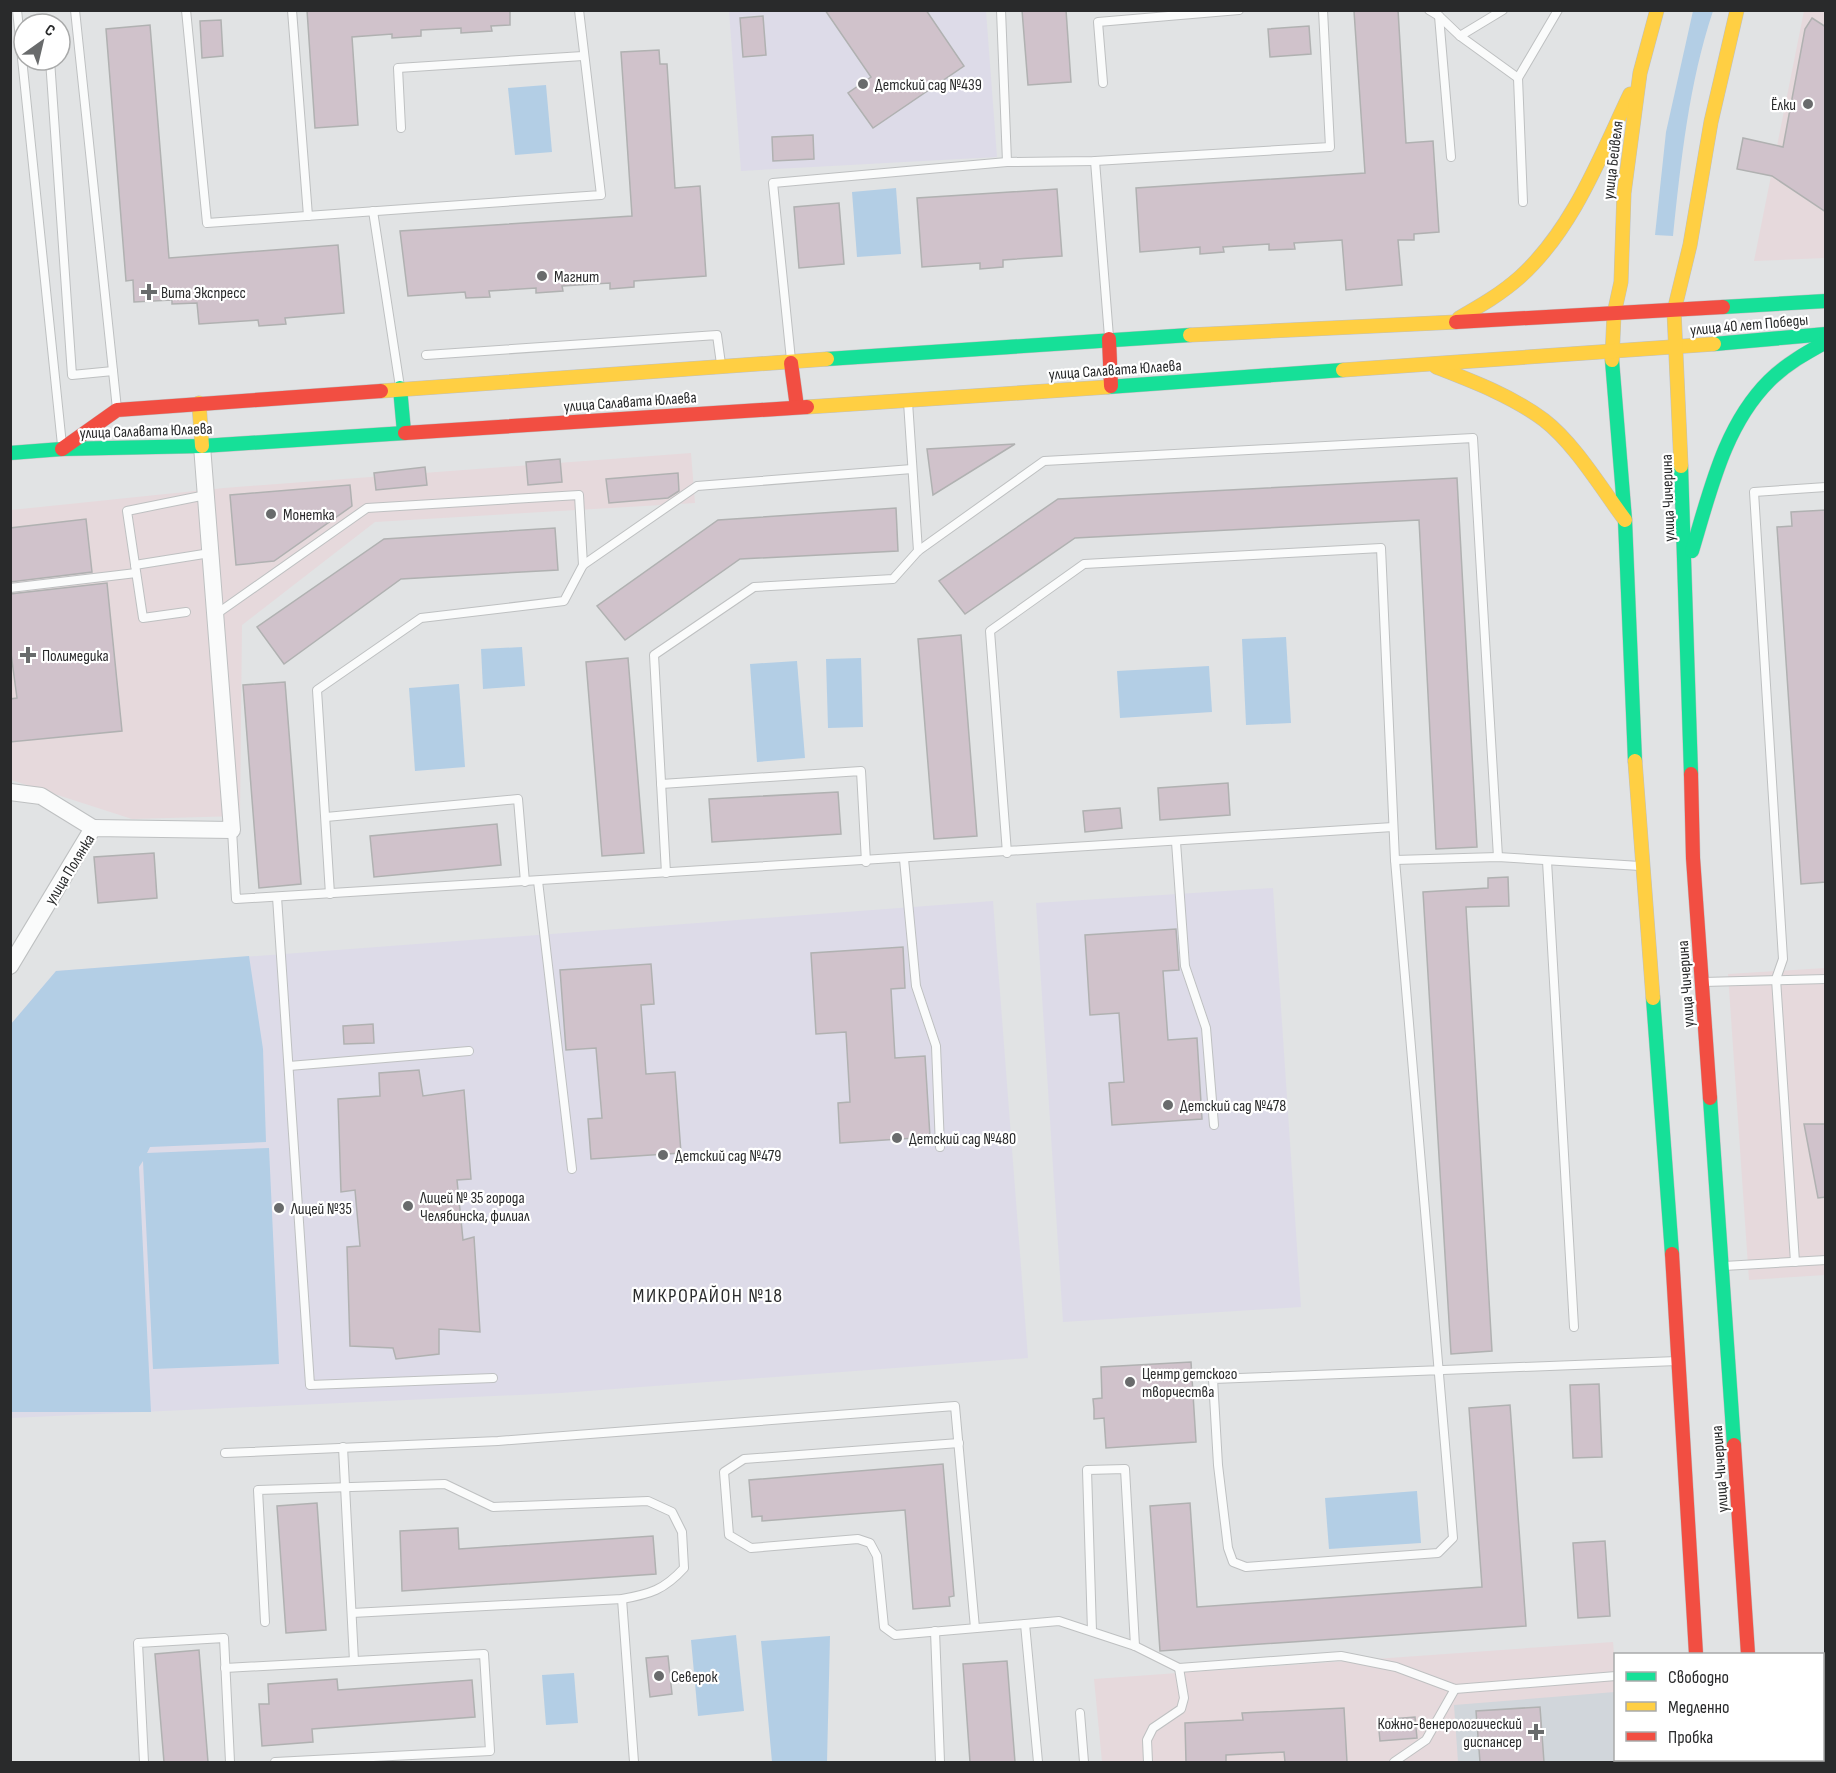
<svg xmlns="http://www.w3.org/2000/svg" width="1836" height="1773" font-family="'Sofia Sans Condensed',sans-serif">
<rect width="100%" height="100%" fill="#e1e3e4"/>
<g fill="#e6d9dc">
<path d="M1804,11H1825V258L1754,261Z"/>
<path d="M691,453L695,503L375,522L242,625L240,816L132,819L11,780V510L224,488Z"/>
<path d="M1825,968V1275L1749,1280L1728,974Z"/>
<path d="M1613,1642L1616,1676V1760L1623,1762H1102L1094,1679Z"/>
</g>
<path fill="#d1d6db" d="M1615,1692L1616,1760H1629L1630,1762H1458L1454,1705Z"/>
<g fill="#dddbe8">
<path d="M729,11H986L997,157L741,171Z"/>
<path d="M1273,888L1301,1307L1063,1322L1036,903Z"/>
<path d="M993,901L1028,1358L561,1393L11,1418V1024L56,971Z"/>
</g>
<g fill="#b3cee5">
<path d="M1693,11H1713C1689,83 1681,160 1673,236L1655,235L1666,132Z"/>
<path d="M546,85L552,152L515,155L508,88Z"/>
<path d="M896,188L901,254L857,257L852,192Z"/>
<path d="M1286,637L1291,723L1246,725L1242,639Z"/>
<path d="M522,647L525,686L483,689L481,649Z"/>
<path d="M861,658L863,727L828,728L826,659Z"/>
<path d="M797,661L805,758L757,762L750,664Z"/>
<path d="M1209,666L1212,712L1120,718L1117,671Z"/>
<path d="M459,684L465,767L415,771L409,688Z"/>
<path d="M249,956L263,1049L266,1142L150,1147L147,1153L269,1148L279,1364L153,1369L143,1161L139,1167L151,1412H11V1024L56,971Z"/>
<path d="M1417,1491L1421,1543L1329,1549L1325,1498Z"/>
<path d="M736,1635L744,1711L698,1716L691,1640Z"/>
<path d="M830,1636L827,1762H772L761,1641Z"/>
<path d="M574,1673L578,1723L546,1725L542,1675Z"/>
</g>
<g fill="#d0c2cb" stroke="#b0b1b1" stroke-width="1.5">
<path d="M307,10H510V25L491,26L492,31L461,33V28L421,30V36L392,38V34L352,37L358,125L315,128Z"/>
<path d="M825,10H926L964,66L873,128L848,93L871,77Z"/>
<path d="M1022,10H1066L1071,82L1028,85Z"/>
<path d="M1398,10L1406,143L1433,141L1439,232L1414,234V240H1398L1402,285L1346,290L1342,240L1294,243L1295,249L1269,250V244L1223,247L1224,252L1200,254V247L1140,252L1136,188L1365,173L1354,11Z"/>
<path d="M763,16L766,55L743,57L740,18Z"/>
<path d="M1812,18L1826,27V212L1772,176L1737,169L1743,138L1783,147L1805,29Z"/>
<path d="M221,20L223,56L202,58L200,21Z"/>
<path d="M150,25L169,258L338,245L344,313L285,318L286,324L259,326L258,320L199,324L197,303L172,304V300L134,302L133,280L126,281L106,29Z"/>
<path d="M1309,26L1311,54L1270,57L1268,29Z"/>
<path d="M659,50L660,64H667L675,188L700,186L706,276L634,281V287L610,289V283L562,286L563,291L536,293V288L489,291L490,297L466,298L465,292L408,296L400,231L632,216L621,52Z"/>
<path d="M813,135L814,159L773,161L772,137Z"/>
<path d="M1057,189L1062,256L1003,260V267L980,269V263L922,267L917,198Z"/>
<path d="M839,203L844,264L799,268L794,207Z"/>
<path d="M1015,444L933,495L927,449Z"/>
<path d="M560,459L562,482L528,485L526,462Z"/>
<path d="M425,467L427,485L376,490L374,473Z"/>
<path d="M678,473L679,491L668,498L609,503L606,479Z"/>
<path d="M1457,478L1477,847L1436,849L1419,520L1075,538L965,614L939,581L1058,499Z"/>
<path d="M350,485L352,506L274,561L236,565L230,495Z"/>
<path d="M896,508L898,551L740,559L625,640L597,606L718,520Z"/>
<path d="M1826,510V882L1801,884L1777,527L1792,526L1791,512Z"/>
<path d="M86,519L92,572L10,582V528Z"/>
<path d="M555,528L558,570L401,579L284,664L257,627L384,539Z"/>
<path d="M107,583L122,731L10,742V699L17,698L10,646V594Z"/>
<path d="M961,635L977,836L934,839L918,639Z"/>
<path d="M628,658L644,853L602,856L586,662Z"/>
<path d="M285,682L301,884L259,888L243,685Z"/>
<path d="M1228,783L1230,815L1160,820L1158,788Z"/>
<path d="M838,792L841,834L712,842L709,799Z"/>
<path d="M1120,808L1122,828L1085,832L1083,811Z"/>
<path d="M497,824L501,865L374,877L370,836Z"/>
<path d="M154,853L157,898L98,903L94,857Z"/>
<path d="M1508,877L1509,906L1466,907L1492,1351L1451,1354L1423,892L1488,888V878Z"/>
<path d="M1176,929L1179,970L1163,971L1168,1040L1197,1038L1202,1119L1112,1125L1109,1083L1124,1082L1119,1013L1090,1015L1085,935Z"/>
<path d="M903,947L905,988L891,989L895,1058L925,1056L930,1137L840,1143L838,1103L850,1102L846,1032L816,1034L811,953Z"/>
<path d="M651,964L654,1004L641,1005L646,1074L675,1072L681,1153L591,1159L588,1119L602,1118L596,1048L566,1050L560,970Z"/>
<path d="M373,1024L374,1043L344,1044L343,1026Z"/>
<path d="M419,1070L423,1096L464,1090L471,1179L457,1180L463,1240L474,1237L480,1332L439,1329V1354L396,1359L393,1348L350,1346L347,1247L360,1246L355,1190L341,1192L338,1099L380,1096L379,1073Z"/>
<path d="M1804,1124H1826V1197L1818,1198Z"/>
<path d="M1191,1362L1196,1442L1106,1448L1104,1418L1094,1419V1409L1093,1399L1102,1398L1101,1367Z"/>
<path d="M1599,1384L1602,1457L1573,1458L1570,1385Z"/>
<path d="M1510,1405L1526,1626L1160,1651L1150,1506L1190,1503L1197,1607L1482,1587L1469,1408Z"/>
<path d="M943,1464L954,1596L949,1597L950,1606L913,1609L905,1510L762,1521V1516L752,1517L749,1480Z"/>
<path d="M317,1503L326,1630L286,1633L277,1506Z"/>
<path d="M458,1528L459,1549L653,1536L656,1574L402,1591L400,1531Z"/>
<path d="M1605,1541L1610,1616L1578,1618L1573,1543Z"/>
<path d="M199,1650L208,1762H164L155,1654Z"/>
<path d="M668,1656L672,1694L650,1697L646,1658Z"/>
<path d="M1007,1661L1015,1762H970L963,1664Z"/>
<path d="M337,1679L338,1690L472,1680L475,1717L312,1729L313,1742L262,1746L259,1704H269L268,1684Z"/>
<path d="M1540,1707L1544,1762H1480L1476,1711Z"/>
<path d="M1344,1708L1347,1762H1285L1284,1752L1226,1755V1762H1186L1185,1723L1243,1720L1242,1713Z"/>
<path d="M1415,1717L1417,1738L1380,1741L1378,1720Z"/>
</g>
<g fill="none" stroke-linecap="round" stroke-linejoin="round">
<defs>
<g id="lane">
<path d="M17,10L62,445"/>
<path d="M75,10L117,409"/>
<path d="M186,10L207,223L601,195L579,10"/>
<path d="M292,10L308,216"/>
<path d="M1001,10L1007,162"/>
<path d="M1429,10L1439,16L1460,36L1503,10"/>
<path d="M1439,16L1451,157"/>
<path d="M1460,36L1518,78"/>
<path d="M50,60L72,375L113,371"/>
<path d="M1103,83L1098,22L1239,10"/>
<path d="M401,128L398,68L583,56"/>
<path d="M1095,161L1109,337"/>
<path d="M1523,202L1518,78L1558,10"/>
<path d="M373,211L400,387"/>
<path d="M426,355L717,335L721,364"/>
<path d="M791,360L773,183L1007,162L1095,161L1330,147L1323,10"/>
<path d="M908,402L918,551"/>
<path d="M135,565L210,553"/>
<path d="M10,588L136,573"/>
<path d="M186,612L143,618L127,511L206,495"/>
<path d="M215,615L367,508L579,495L583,565"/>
<path d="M661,784L861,771L866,862"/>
<path d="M326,817L518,799L525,882"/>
<path d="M232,830L236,899L1393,827"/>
<path d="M1176,842L1185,966L1206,1028L1214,1125"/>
<path d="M1007,853L990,631L1084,564L1381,548L1395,860L1453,1538L1438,1553L1246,1567L1233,1562L1228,1548L1218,1465L1213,1379L1677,1361"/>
<path d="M904,859L916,986L936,1046L940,1147"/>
<path d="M1395,860L1498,857L1640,866"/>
<path d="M1547,861L1574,1327"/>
<path d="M666,873L654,655L754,587L893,579L918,551L1044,461L1473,438L1498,857"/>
<path d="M538,881L572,1169"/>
<path d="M330,894L317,690L421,618L564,601L583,565L697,486L912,469"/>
<path d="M277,897L310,1385L493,1378"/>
<path d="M1703,982L1826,979"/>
<path d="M289,1066L469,1051"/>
<path d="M1795,1262L1776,979L1783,959L1754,492L1826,487"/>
<path d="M1724,1266L1826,1260"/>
<path d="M959,1443L744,1459L724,1472L729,1535L751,1548L858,1539L870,1543L877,1556L884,1627L895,1635L1059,1621L1135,1646L1179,1668L1341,1656L1396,1667L1455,1689L1616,1676"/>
<path d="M343,1447L354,1661"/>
<path d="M225,1453L498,1441L955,1406L975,1628"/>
<path d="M622,1599L634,1762"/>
<path d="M265,1622L258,1490L445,1484L493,1507L648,1501L672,1512L682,1532L684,1568C664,1590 650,1594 622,1599L352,1613"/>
<path d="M1025,1624L1038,1762"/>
<path d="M935,1631L940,1762"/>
<path d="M1092,1631L1087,1470L1125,1469L1135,1646"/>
<path d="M225,1668L484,1654L490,1751L275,1762"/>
<path d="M1080,1713L1084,1762"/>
<path d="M144,1762L138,1643L224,1638L230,1762"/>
<path d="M1148,1762L1147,1740L1153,1728L1181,1709L1184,1698L1179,1668"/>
<path d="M1394,1762L1426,1740L1455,1689"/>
</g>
<g id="street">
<path d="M10,792L41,796L93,828"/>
<path d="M10,966L93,828L232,830L202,446"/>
</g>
<g id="fast">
<path d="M1723,307L1826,301"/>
<path d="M1714,344L1826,334"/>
<path d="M827,359L1190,335"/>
<path d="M1612,360L1625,520L1635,761"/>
<path d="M1108,387L1343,370"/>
<path d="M400,388L404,432"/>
<path d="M10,453L62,449L202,446L405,433"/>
<path d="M1681,466L1691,774"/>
<path d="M1692,551C1710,492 1724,426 1769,381C1786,364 1806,353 1826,342"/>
<path d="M1653,998L1672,1254"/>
<path d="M1710,1098L1734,1445"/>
</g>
<g id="slow">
<path d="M1459,318C1480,306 1501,294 1520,277C1573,229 1600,157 1630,94"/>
<path d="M1190,335L1456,322"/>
<path d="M1612,360L1614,314L1621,282L1624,193L1640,73L1657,10"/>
<path d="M1436,367C1472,381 1512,396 1544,420C1575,444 1601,488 1625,520"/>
<path d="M1343,370L1714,344"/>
<path d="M381,391L827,359"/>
<path d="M199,403L202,446"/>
<path d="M807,407L1108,387"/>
<path d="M1681,466L1674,311L1690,245L1711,122L1737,10"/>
<path d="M1635,761L1653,998"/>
</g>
<g id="jam">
<path d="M1456,322L1723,307"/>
<path d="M1109,339L1111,386"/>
<path d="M791,363L797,407"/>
<path d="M405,433L807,407"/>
<path d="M62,449L117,410L381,391"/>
<path d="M1691,774L1693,858L1710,1098"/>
<path d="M1672,1254L1696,1654"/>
<path d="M1734,1445L1748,1654"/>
<path d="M1703,1760V1762"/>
<path d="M1755,1760L1756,1762"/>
</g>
</defs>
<use href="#lane" stroke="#bec0c1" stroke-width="10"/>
<use href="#street" stroke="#bec0c1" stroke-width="18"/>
<use href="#fast" stroke="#bec0c1" stroke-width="15"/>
<use href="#slow" stroke="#bec0c1" stroke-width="15"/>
<use href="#jam" stroke="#bec0c1" stroke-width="15"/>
<use href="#lane" stroke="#fafbfb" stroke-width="8"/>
<use href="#street" stroke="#fafbfb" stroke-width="16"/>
<use href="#fast" stroke="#16e098" stroke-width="14"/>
<use href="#slow" stroke="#ffcf43" stroke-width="14"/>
<use href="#jam" stroke="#f24e42" stroke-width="14"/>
</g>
<g fill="#696b6c" stroke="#fff" stroke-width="2">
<circle cx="863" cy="84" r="6"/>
<circle cx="1808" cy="104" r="6"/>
<circle cx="542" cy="276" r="6"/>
<path d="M146 283h6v6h6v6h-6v6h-6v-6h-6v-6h6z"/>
<circle cx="271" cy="514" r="6"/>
<path d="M25 646h6v6h6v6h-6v6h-6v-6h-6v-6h6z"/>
<circle cx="1168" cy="1105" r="6"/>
<circle cx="897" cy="1138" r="6"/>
<circle cx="663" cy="1155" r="6"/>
<circle cx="408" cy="1206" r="6"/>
<circle cx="279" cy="1208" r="6"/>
<circle cx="1130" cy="1382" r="6"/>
<circle cx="659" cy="1676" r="6"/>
<path d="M1533 1723h6v6h6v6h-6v6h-6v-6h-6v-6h6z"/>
</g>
<g text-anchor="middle" stroke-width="4.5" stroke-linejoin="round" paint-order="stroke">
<g font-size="16" fill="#292a2b" stroke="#fff" text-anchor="start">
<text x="875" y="90">Детский сад №439</text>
<text x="1796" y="110" text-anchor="end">Ёлки</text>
<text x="554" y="282">Магнит</text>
<text x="161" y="298">Вита Экспресс</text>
<text x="283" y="520">Монетка</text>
<text x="42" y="661">Полимедика</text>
<text x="1180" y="1111">Детский сад №478</text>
<text x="909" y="1144">Детский сад №480</text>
<text x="675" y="1161">Детский сад №479</text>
<text x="420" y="1203">Лицей № 35 города<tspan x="420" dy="18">Челябинска, филиал</tspan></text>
<text x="291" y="1214">Лицей №35</text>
<text x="1142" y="1379">Центр детского<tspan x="1142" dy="18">творчества</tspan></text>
<text x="671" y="1682">Северок</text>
<text x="1522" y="1729" text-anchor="end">Кожно-венерологический<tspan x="1522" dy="18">диспансер</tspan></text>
</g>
<g font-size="16" fill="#292a2b" stroke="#fff">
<text transform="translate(1612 160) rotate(-83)" y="6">улица Бейвеля</text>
<text transform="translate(1749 324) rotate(-5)" y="6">улица 40 лет Победы</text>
<text transform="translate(1115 369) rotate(-4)" y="6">улица Салавата Юлаева</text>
<text transform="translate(630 401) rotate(-4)" y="6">улица Салавата Юлаева</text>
<text transform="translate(146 430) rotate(-2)" y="6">улица Салавата Юлаева</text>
<text transform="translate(1667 498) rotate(-92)" y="6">улица Чичерина</text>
<text transform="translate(69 869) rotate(-58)" y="6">улица Полянка</text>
<text transform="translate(1685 984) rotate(-94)" y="6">улица Чичерина</text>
<text transform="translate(1719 1469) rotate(-94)" y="6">улица Чичерина</text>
</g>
<g font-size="20" letter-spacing="1.5" fill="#292a2b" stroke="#fff">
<text x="708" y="1302">МИКРОРАЙОН №18</text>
</g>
</g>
<rect width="1836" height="1773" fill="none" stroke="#292a2b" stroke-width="24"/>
<rect x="1614" y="1653" width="210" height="108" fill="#ffffff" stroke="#a9aaaa" stroke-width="1.5"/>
<rect x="1626" y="1672" width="30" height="9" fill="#16e098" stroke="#a9aaaa" stroke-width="1.5"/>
<text x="1668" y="1683" font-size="18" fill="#292a2b">Свободно</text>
<rect x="1626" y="1702" width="30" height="9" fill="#ffcf43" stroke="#a9aaaa" stroke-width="1.5"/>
<text x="1668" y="1713" font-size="18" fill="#292a2b">Медленно</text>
<rect x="1626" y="1732" width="30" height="9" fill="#f24e42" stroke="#a9aaaa" stroke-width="1.5"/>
<text x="1668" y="1743" font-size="18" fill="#292a2b">Пробка</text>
<g transform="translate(42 42) rotate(34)"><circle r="28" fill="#ffffff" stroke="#a9aaaa" stroke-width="1.5"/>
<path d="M0-4.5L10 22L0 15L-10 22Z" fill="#696b6c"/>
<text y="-9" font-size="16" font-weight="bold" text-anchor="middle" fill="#292a2b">С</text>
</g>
</svg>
